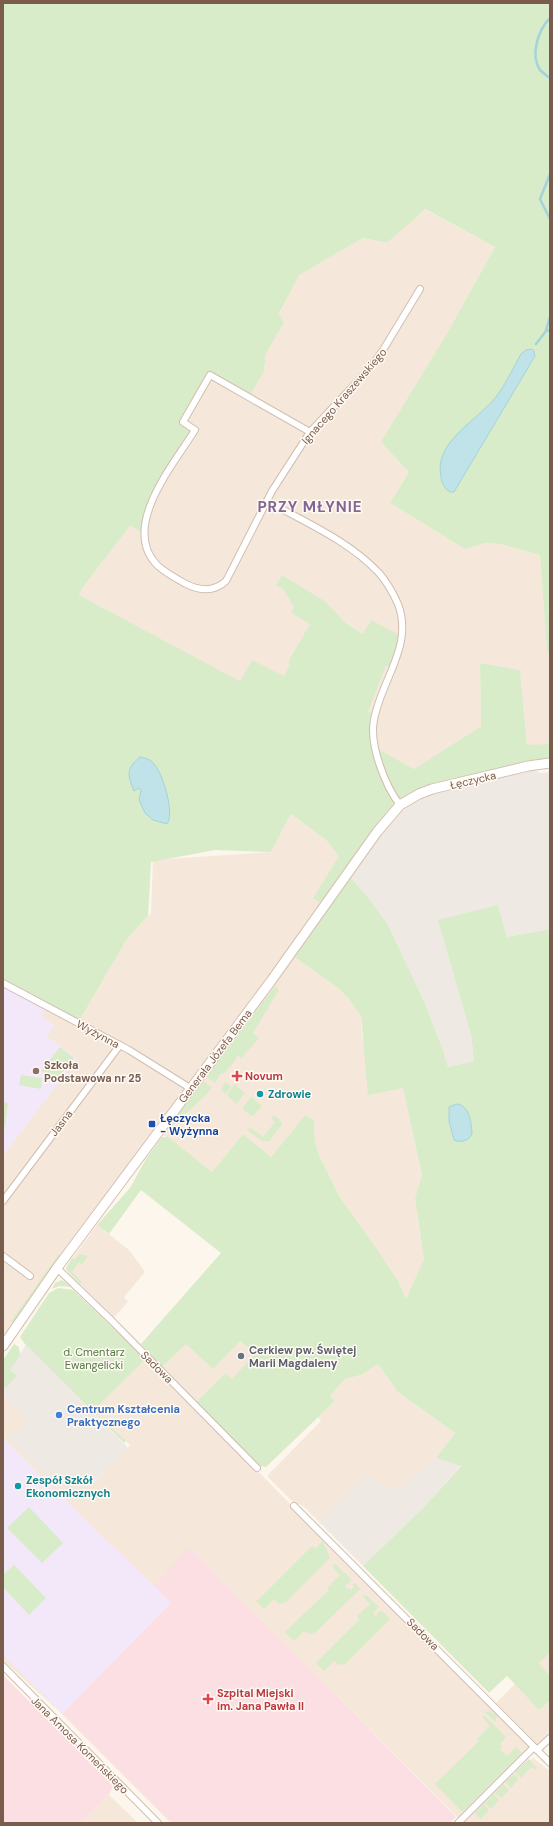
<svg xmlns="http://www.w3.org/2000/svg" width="553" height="1826" font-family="'DM Sans',sans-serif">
<rect width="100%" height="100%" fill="#fdf6ec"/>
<g fill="#f5e8da">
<path d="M424,209L495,247L446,335L382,442L409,472L390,503L465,549L485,543L500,544L540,555L547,651L550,653V744L527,746L520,670L480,663L481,726L414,769L375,747L368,712L386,666L392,668L363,634L346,623L326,602L283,589L295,607L311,624L288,662L291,664L284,676L240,681L79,595L83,587L130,526L143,533L168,436L210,375L264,371L266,353L284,323L279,315L298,275L363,238L387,243Z"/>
<path d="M291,814L326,840L340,856L314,898L323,905L50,1270L3,1339V983L78,1023L127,939L151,913L153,860L271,852Z"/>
<path d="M293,956L338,988L348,998L361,1016L362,1039L403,1087L422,1175L415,1198L424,1259L406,1300L398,1281L381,1255L339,1196L320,1157L315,1143L314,1120L305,1115L271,1157L243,1134L212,1172L161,1133Z"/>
<path d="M97,1225L129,1250L145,1272L124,1297L128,1302L114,1317L67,1271L66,1267Z"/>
<path d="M240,1341L255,1355L232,1380L225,1373L196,1402L162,1367L186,1343Z"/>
<path d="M146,1359L531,1746L459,1819L189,1547L172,1603L62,1714L3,1660V1396L28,1419L9,1439L68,1498L94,1482L130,1445L93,1411Z"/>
<path d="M378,1364L398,1392L455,1433L436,1458L397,1491L366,1475L319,1522L303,1506L300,1504L296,1505L267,1476L321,1421L318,1417L335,1401L330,1396L345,1379L361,1375Z"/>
<path d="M550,1653V1676L539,1663Z"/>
<path d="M515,1684L539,1710L550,1701V1735L537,1748L494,1705Z"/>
<path d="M533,1758L550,1771V1823H456Z"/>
<path d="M109,1795L138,1823H81Z"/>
</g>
<g fill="#efe9e4">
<path d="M532,769L540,773L550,772V929L507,937L498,905L471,1034L474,1061L448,1067L443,1050L424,1001L387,923L367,896L350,877L367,851L403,808L431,794Z"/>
<path d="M26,1345L128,1448L75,1500L68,1498L9,1439L28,1419L3,1396V1379Z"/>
<path d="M436,1458L461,1465L425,1506L363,1566L319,1522L366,1475L397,1491Z"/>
</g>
<g fill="#f3e8fa">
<path d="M3,987L46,1009L42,1017L54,1025L47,1036L77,1059L3,1156Z"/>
<path d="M3,1438L95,1529L172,1603L62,1714L3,1655Z"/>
</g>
<g fill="#fbdfe3">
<path d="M189,1547L325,1684L456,1817L449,1823H171L62,1714L171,1603L155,1586Z"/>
<path d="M3,1675L113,1786L109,1795L81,1823H3Z"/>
</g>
<g fill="#d8ecc9">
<path d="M3,3H550V653L547,652L540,555L500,544L485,543L465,549L390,503L409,472L381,442L446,335L495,247L425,209L387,243L363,238L299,275L279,314L284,323L266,353L264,371L249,397L211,375L183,422L195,430L160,486L143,533L130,526L83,587L79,595L240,681L252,660L284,676L290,664L288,662L310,624L291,613L294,607L283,589L276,585L282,575L326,602L346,623L363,634L371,620L403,637L393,668L386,666L368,712L375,714V747L414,769L481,726L480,663L520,670L527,745L550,744V759L420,789L397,801L387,812L323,905L313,898L339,856L326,840L291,814L271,852L215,850L151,862L148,916L127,939L78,1023L3,983V763L6,757L3,762Z"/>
<path d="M350,877L367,896L387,923L424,1001L443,1050L448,1067L474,1061L471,1034L438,920L498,905L507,937L550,929V1653L539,1663L550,1676V1701L539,1710L507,1676L489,1693L363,1566L425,1506L461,1466L436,1458L455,1433L398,1392L378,1364L361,1375L345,1379L330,1396L335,1401L266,1467L260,1466L196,1402L225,1373L232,1379L255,1354L240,1341L213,1369L186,1344L162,1367L141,1344L221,1253L141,1190L109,1234L97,1225L130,1188L146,1159L162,1137H168L212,1172L243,1134L271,1157L305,1115L314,1120L315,1143L320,1157L339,1196L381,1255L398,1281L406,1299L424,1259L415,1198L422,1175L403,1088L368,1095L361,1016L348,998L338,988L293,956Z"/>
<path d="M275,986L279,990L253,1033L259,1038L240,1060L241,1057L238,1055L235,1061L223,1074L221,1073L215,1083L206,1077Z"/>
<path d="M60,1047L74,1058L55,1082L41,1071Z"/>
<path d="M21,1075L42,1078L41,1089L19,1085Z"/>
<path d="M203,1081L212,1087L207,1094L170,1128L169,1127Z"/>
<path d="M225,1082L231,1086L226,1094L221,1090Z"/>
<path d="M234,1084L245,1093L236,1104L227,1095Z"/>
<path d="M251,1097L262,1106L254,1115L252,1116L243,1110L244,1106Z"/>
<path d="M3,1102L8,1103L5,1127H3Z"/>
<path d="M274,1115L281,1121L282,1125L269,1141H262L247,1130L250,1127L263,1137L275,1122L271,1119Z"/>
<path d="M59,1254L60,1257L13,1324L11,1321Z"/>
<path d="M79,1254L88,1256L82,1265L79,1262L72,1272L82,1282L80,1284L66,1269L72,1258L75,1260Z"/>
<path d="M62,1280L72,1287L59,1286L52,1289L55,1283Z"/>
<path d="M58,1288L73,1290L146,1359L93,1411L126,1441L124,1443L25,1344L20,1337L49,1293Z"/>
<path d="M14,1344L19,1347L20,1355L10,1371L17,1375L6,1388L3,1385V1360Z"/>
<path d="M29,1507L63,1543L42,1563L7,1528Z"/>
<path d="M323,1541L330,1558L286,1602L279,1604L274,1599L264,1609L250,1595L257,1601L312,1546L315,1549Z"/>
<path d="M335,1564L352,1580L345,1586L347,1589L349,1588L351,1591L354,1586L352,1585L355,1583L360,1589L316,1632L310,1634L304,1631L294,1641L285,1632L329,1590L327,1588L340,1575L332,1566Z"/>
<path d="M14,1565L46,1598L29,1615L3,1587V1575Z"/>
<path d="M362,1595H366L379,1607L373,1613L375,1616L381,1610L390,1619L345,1664L339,1665L334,1661L324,1671L316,1663L359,1620L357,1616L370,1604Z"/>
<path d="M490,1711L497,1716L495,1722L485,1712Z"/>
<path d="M485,1716L506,1737L500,1744L502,1747L500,1749L507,1756L515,1748L514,1745L522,1753L473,1802L462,1812L435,1784L479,1741L477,1739L490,1726L482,1717Z"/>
<path d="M529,1759L537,1768L535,1770L531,1767L521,1778L515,1772Z"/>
<path d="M514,1774L519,1779L511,1788L505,1782Z"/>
<path d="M503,1784L509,1790L501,1798L495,1793Z"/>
<path d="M494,1794L499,1800L491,1809L485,1803Z"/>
<path d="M484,1804L489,1810L481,1819L475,1813Z"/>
</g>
<g fill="#bfe3e8" stroke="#a5d3da">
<path d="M532,349L534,351L535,356L454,492H450C444,488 442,484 441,477C433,442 478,420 496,397C506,384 513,368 521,354L526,350Z"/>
<path d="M140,757C146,758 150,759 154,764C163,774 175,813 167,824L153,820L145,813L139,800L141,790L139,788L134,791C127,774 126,769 140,757Z"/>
<path d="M456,1104C470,1105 471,1122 472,1133C470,1141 460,1143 454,1140L449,1121V1107Z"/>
</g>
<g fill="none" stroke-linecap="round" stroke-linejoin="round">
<g stroke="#a5d3da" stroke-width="2.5">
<path d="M550,18C538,30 530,55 540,70C543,73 547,76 550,78"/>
<path d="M550,174L540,199L550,219"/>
<path d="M546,330L550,317"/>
<path d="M536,344L546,331L550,330"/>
</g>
<defs>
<g id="street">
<path d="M310,432L210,375L183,422L195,430C174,464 119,528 158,566C166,573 177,579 186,584C200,591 214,592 226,581L272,491L310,432L370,368L383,350L420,289"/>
<path d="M267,501C305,522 349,541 379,573C387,582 393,593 398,604C414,646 381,680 374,720C369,744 385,786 400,805"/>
<path d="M3,983L129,1050L190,1088"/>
<path d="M3,1201L120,1045"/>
<path d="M3,1256L30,1276"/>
<path d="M57,1268L111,1320L257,1468"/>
<path d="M294,1506L550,1763"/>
<path d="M3,1666L158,1823"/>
<path d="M537,1750L550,1738"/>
<path d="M458,1823L534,1747"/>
</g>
<path id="secondary" d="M3,1346L57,1268L271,981L377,832L400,805L419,794L432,789L528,766L550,763"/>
</defs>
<use href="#street" stroke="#d1beb0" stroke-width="8"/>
<use href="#secondary" stroke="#d6c0b0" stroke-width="11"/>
<use href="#street" stroke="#fff" stroke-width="6"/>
<use href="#secondary" stroke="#fff" stroke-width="9"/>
</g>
<circle fill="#8d6e63" stroke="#fffaf3" stroke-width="1.5" cx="36" cy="1071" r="4"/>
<g fill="#e0444e" stroke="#fffaf3" stroke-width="1.5">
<path d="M235 1070h4v4h4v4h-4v4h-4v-4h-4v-4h4z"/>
<path d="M206 1693h4v4h4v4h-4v4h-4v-4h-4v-4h4z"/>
</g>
<g fill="#0f9aa8" stroke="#fffaf3" stroke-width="1.5">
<circle cx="260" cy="1094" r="4"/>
<circle cx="18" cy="1486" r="4"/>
</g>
<rect fill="#1a4fb4" stroke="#fffaf3" stroke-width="1.5" x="148" y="1120" width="8" height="8" rx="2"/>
<circle fill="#6b7280" stroke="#fffaf3" stroke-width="1.5" cx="241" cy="1356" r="4"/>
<circle fill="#3f7fe0" stroke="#fffaf3" stroke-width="1.5" cx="59" cy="1415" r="4"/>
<g text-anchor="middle" stroke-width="3" stroke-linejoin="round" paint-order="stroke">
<g font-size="11" fill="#7a5c4d" stroke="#fffaf3">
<text transform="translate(344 396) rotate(-49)" y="4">Ignacego Kraszewskiego</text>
<text transform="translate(473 780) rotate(-13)" y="4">Łęczycka</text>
<text transform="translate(98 1034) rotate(28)" y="4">Wyżynna</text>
<text transform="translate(215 1056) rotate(-53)" y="4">Generała Józefa Bema</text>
<text transform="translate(61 1123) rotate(-53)" y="4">Jasna</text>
<text transform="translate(157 1367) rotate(45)" y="4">Sadowa</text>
<text transform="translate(423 1634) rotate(45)" y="4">Sadowa</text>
<text transform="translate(80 1745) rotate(45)" y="4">Jana Amosa Komeńskiego</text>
</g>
<g font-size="11" font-weight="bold" fill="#785e54" stroke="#fffaf3" text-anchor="start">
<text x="44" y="1069">Szkoła<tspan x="44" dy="13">Podstawowa nr 25</tspan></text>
</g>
<g font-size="11" font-weight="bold" fill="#be3a42" stroke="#fffaf3" text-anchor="start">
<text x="245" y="1080">Novum</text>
<text x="217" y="1697">Szpital Miejski<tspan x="217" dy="13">im. Jana Pawła II</tspan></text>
</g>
<g font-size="11" font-weight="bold" fill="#0d838f" stroke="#fffaf3" text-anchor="start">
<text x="268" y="1098">Zdrowie</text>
<text x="26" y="1484">Zespół Szkół<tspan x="26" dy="13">Ekonomicznych</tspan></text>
</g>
<g font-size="11" font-weight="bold" fill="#164399" stroke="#fffaf3" text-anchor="start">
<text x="160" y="1122">Łęczycka<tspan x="160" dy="13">- Wyżynna</tspan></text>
</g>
<g font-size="11" font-weight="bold" fill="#5b616d" stroke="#fffaf3" text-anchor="start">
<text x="249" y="1354">Cerkiew pw. Świętej<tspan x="249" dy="13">Marii Magdaleny</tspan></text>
</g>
<g font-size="11" fill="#537a41" stroke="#fffaf3">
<text x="94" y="1356">d. Cmentarz<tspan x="94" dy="13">Ewangelicki</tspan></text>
</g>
<g font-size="11" font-weight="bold" fill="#366cbe" stroke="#fffaf3" text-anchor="start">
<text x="67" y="1413">Centrum Kształcenia<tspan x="67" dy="13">Praktycznego</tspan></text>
</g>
<g font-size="15" font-weight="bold" letter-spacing="1" fill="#846695" stroke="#fffaf3">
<text x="310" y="512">PRZY MŁYNIE</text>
</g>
</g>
<rect width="553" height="1826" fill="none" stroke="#7a5c4d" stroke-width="8"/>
</svg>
